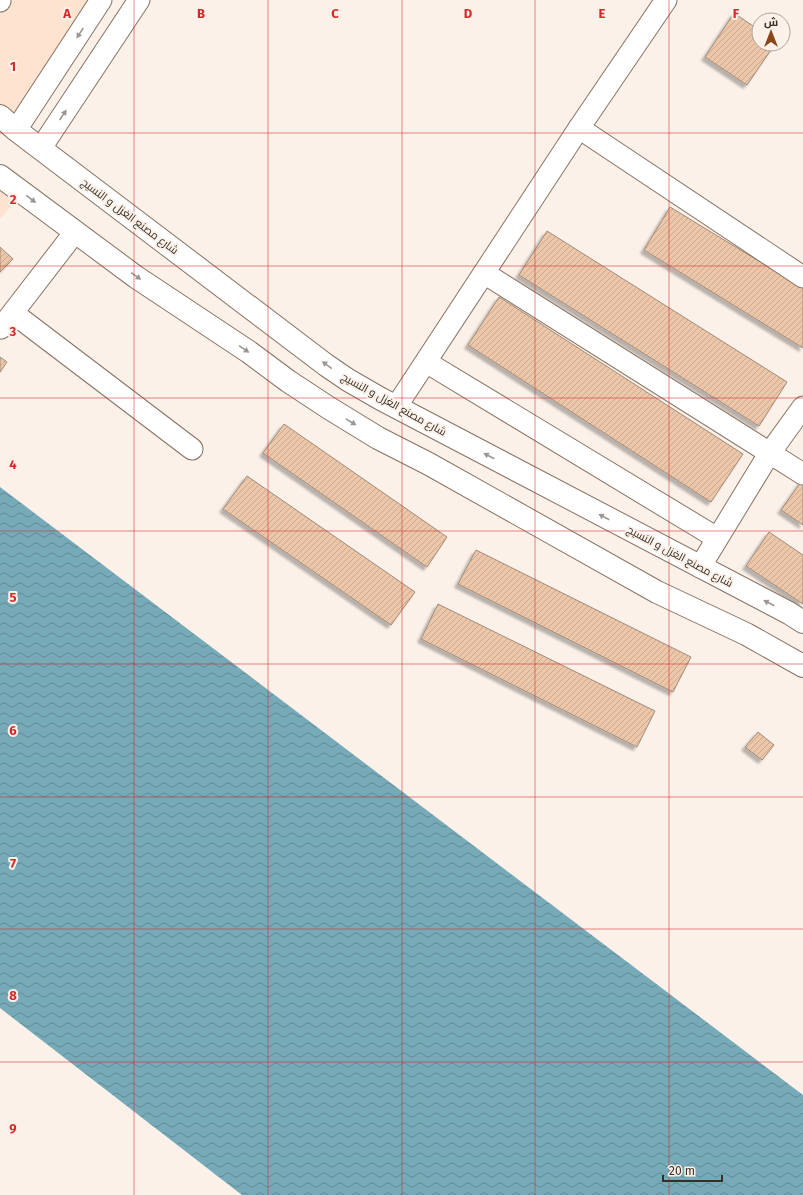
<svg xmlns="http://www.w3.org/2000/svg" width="803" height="1195" font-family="'Fira Sans',Cairo,sans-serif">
<defs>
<pattern id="water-waves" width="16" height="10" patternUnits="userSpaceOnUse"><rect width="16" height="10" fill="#76aab8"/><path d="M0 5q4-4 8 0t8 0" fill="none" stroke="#628b95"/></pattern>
<pattern id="building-hatch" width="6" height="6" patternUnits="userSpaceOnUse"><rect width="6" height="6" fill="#ecc6a9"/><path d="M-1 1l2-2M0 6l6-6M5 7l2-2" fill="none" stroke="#cbaa91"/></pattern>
<filter id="shadow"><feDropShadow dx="-3.5" dy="3.5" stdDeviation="1" flood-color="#0004"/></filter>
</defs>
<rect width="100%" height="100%" fill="#fbf1e9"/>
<g fill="#fde3d0">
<path d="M0,0H97L15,124L0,111Z"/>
<path d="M0,176L23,193L0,219Z"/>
</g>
<path fill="url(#water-waves)" d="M0,487L803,1095V1195H242L0,1008Z"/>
<g fill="url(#building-hatch)" stroke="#a18a78" filter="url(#shadow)">
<path d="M734,13L759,30V44H775L747,85L705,57Z"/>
<path d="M670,207L803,288V348L644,250Z"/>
<path d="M547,231L787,382L759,426L519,275Z"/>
<path d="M0,247L13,259L0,272Z"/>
<path d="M499,297L743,454L711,502L468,345Z"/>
<path d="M0,357L7,362L0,372Z"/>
<path d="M284,424L447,537L427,567L263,453Z"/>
<path d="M247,476L415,592L391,625L223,509Z"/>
<path d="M803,479V525L781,510Z"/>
<path d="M769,532L803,555V604L746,566Z"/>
<path d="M476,550L691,657L673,692L458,584Z"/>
<path d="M438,604L655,711L637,747L421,639Z"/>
<path d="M758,732L774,745L762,760L745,747Z"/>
</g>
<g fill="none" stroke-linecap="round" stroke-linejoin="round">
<defs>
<g id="minor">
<path d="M0,1V0"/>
<path d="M579,128L803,277"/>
<path d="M16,130L101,0"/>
<path d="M41,148L139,0"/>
<path d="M484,273L803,474"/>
<path d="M13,313L192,449"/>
<path d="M1,328L75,232"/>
<path d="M426,362L717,538"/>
<path d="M396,407L579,128L666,0"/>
<path d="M700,567L769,454L803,407"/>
</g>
<g id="major">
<path d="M0,116L16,130L326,365L348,380L381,399L789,613L803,622"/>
<path d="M0,176L136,277L249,352L288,381L329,408L378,438L429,464L657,592L746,634L803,666"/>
</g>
</defs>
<use href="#minor" stroke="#897261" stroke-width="23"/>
<use href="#major" stroke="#897261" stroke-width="24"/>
<use href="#minor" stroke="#fff" stroke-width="21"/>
<use href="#major" stroke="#fff" stroke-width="22"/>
</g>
<defs><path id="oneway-solid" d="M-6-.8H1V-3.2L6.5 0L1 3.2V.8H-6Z"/></defs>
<g fill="#9b9692">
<use href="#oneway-solid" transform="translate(80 33) rotate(123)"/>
<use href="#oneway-solid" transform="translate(63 115) rotate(-56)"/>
<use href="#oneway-solid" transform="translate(31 199) rotate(37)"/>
<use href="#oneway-solid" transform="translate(136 276) rotate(35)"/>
<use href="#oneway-solid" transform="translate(244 349) rotate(34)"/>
<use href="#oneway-solid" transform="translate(327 365) rotate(-144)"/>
<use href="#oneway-solid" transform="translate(351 422) rotate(31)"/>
<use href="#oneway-solid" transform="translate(489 456) rotate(-152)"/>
<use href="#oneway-solid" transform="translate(604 517) rotate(-152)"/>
<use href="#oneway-solid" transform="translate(769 603) rotate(-153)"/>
</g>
<path fill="none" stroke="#d62828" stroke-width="1" stroke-opacity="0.55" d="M134,0V1195M268,0V1195M402,0V1195M535,0V1195M669,0V1195M0,133H803M0,266H803M0,398H803M0,531H803M0,664H803M0,797H803M0,929H803M0,1062H803"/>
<g text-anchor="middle" stroke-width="4" stroke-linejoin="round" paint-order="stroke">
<g font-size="11" fill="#372e26" stroke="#fbf1e9">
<text transform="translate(130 216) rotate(37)" y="4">شارع مصنع الغزل و النسيج</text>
<text transform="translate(394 404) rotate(29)" y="4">شارع مصنع الغزل و النسيج</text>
<text transform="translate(680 556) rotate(28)" y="4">شارع مصنع الغزل و النسيج</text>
</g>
</g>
<g font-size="13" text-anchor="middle" font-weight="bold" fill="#d62828" stroke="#fbf1e9" stroke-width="4" stroke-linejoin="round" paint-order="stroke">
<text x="67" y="18">A</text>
<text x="201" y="18">B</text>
<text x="335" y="18">C</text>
<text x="468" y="18">D</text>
<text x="602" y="18">E</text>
<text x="736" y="18">F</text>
<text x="13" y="71">1</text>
<text x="13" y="204">2</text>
<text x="13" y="336">3</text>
<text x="13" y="469">4</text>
<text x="13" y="602">5</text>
<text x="13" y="735">6</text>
<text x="13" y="868">7</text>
<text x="13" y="1000">8</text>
<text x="13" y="1133">9</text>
</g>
<g transform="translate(771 32)"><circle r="19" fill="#fbf1e9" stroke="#ada39b"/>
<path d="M0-3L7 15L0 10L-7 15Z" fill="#8a461a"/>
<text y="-6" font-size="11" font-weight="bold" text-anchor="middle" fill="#372e26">ش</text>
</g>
<path d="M663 1175v6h59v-6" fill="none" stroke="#372e26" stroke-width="2"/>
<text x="669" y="1175" font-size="12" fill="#372e26" stroke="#fbf1e9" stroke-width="3" paint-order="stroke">20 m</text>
</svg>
